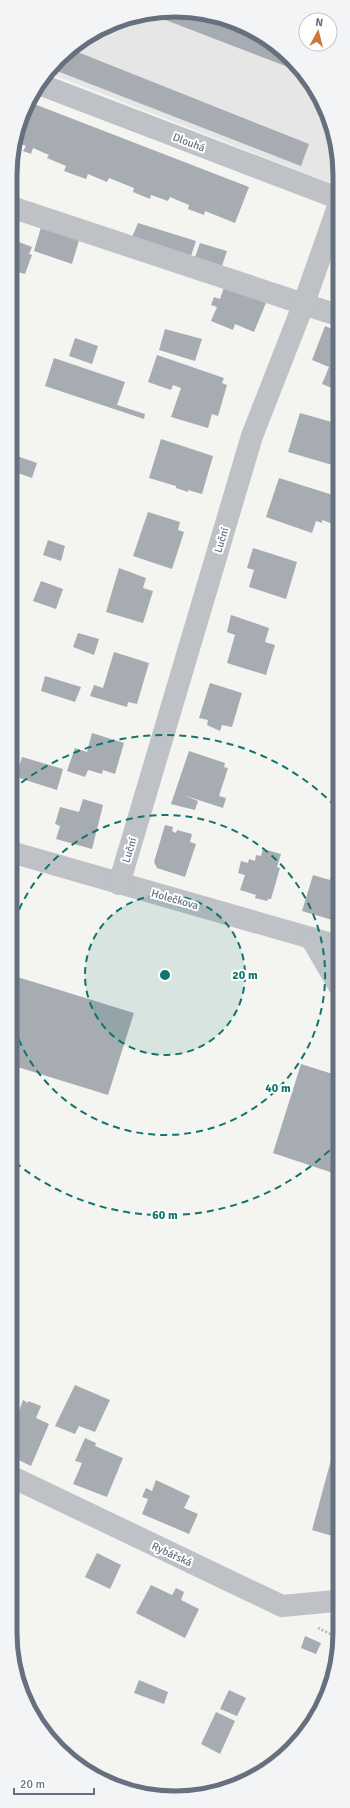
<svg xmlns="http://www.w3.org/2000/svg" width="350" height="1808" font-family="Signika,sans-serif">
<rect width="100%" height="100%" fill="#f4f4f1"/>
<path fill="#e5e6e5" d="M196,11L248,27L292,58L323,102L339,161L330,183L49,73L74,44L132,16Z"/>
<g fill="#a7acb3">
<path d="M196,11L248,27L292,58L301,72L150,14Z"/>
<path d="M70,49L309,144L301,166L52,69Z"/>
<path d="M29,102L249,187L235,223L205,211L204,215L188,209L189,205L170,197L168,201L151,195L150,199L133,192L134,188L109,178L107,182L88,174L86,179L64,171L66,166L47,158L49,155L33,148L31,154L23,151L26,146L15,142Z"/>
<path d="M138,223L196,241L191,256L132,237Z"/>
<path d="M42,224L80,237L72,264L34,251Z"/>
<path d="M16,241L32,247L29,254L32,255L25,274L11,270V253Z"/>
<path d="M200,243L227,251L222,266L195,257Z"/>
<path d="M226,282L268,298L254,332L235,324L233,330L211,321L217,307L211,305L214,297L220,299Z"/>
<path d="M325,326L340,332L339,391L322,384L329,367L312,360Z"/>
<path d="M165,329L202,339L195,361L159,350Z"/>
<path d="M75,338L98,346L92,364L69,356Z"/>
<path d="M157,355L224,378L222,383L227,385L218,416L212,414L208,428L171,417L181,388L173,385L171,390L148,382Z"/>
<path d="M54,358L125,382L117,405L145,414L144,419L45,386Z"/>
<path d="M300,413L339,424V467L288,452Z"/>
<path d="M161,439L213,456L202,494L188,490V492L176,488V486L149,478Z"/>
<path d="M17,456L37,463L32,478L12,471Z"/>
<path d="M279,478L339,497V526L322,520V523L316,521L312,533L266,517Z"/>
<path d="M148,512L180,522L178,530L184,532L172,569L133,556Z"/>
<path d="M48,540L65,546L61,561L43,555Z"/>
<path d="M253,548L297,562L286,599L249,587L254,570L247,568Z"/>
<path d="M119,568L146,578L143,588L153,591L143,623L106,612Z"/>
<path d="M41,581L63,589L56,609L33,601Z"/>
<path d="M231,615L269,628L265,642L275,645L266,675L227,663L235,635L227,632Z"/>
<path d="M78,633L99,639L94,655L73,647Z"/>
<path d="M114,652L149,663L137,704L128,702L127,707L90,696L94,685L103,688Z"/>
<path d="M45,676L81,687L75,702L41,691Z"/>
<path d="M210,683L242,693L232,727L222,725L220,731L207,725L208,720L199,718Z"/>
<path d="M92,733L124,743L115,774L103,770L102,774L88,770L85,777L67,771L75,748L87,752Z"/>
<path d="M189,751L225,763L224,767L228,768L219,796L226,798L223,808L183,795L198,801L195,810L171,804Z"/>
<path d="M22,757L63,769L57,790L16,777Z"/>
<path d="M11,787L17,788L11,809Z"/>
<path d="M83,799L103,805L92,849L56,839L60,826L55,824L60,807L79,812Z"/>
<path d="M165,825L173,827L172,831L176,833L177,830L192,834L190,842L196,844L185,877L157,868L154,862Z"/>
<path d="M263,849L281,854L277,867L280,868L271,899H268L267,901L255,898L256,895L240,890L245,875L238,873L241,861L248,863L249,859L255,861L256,855L261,856Z"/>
<path d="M333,867L339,869V922L302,911L313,875L330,880Z"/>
<path d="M11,975L134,1013L108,1095L11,1065Z"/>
<path d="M301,1064L339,1076V1136L331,1159L339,1161V1175L273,1153Z"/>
<path d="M75,1385L110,1400L95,1432L79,1426L75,1434L55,1426Z"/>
<path d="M23,1400L28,1403V1401L41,1406L36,1418L49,1424L31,1466L10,1456V1407L19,1411Z"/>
<path d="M85,1438L96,1443L95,1446L123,1458L107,1497L73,1484L82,1463L75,1461Z"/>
<path d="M334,1449L339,1450V1538L312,1530Z"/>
<path d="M156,1480L190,1496L184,1508L198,1514L189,1534L142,1514L148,1499L142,1497L146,1488L152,1491Z"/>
<path d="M97,1553L121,1565L110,1589L85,1577Z"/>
<path d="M151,1585L172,1595L176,1588L184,1592L181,1600L199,1609L185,1638L136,1613Z"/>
<path d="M305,1636L321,1643L316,1654L301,1648Z"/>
<path d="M139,1680L168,1692L164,1704L134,1693Z"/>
<path d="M229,1690L246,1698L237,1716L220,1709Z"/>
<path d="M216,1712L235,1721L220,1754L201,1744Z"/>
</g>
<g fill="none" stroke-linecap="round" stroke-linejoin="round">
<path stroke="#b6b8bb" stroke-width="2.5" stroke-dasharray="2 2" stroke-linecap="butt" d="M318,1628L339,1638"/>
<g stroke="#bec1c5" stroke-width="22">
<path d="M39,84L340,199"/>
<path d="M11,207L340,316"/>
<path d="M11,852L339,946"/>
<path d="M119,884L252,436L304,303L340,201"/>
<path d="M311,938L339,986"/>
<path d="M10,1476L282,1606L335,1601L339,1598"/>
</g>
</g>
<circle cx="165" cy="975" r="80" fill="#0f766e" fill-opacity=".12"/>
<g fill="none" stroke="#0f766e" stroke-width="2" stroke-dasharray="7 5">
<circle cx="165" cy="975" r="80"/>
<path d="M11 932A160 160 0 1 1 11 1018"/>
<path d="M338 1142A240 240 0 0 1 11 1159M12 790A240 240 0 0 1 339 810"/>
</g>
<g text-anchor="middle" stroke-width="4" stroke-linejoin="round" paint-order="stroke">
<g font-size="11" fill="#67707f" stroke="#fff">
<text transform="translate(189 142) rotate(21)" y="4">Dlouhá</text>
<text transform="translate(221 540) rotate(-73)" y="4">Luční</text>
<text transform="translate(129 850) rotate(-73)" y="4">Luční</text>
<text transform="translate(175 899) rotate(16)" y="4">Holečkova</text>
<text transform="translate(172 1554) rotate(25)" y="4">Rybářská</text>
</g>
</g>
<path d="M0 0H350V1808H0ZM175 17H175A158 158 0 0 1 333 175V1633A158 158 0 0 1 175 1791H175A158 158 0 0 1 17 1633V175A158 158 0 0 1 175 17Z" fill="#f3f4f5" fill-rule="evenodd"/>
<path fill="none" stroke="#67707f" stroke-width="5" d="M175 17H175A158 158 0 0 1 333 175V1633A158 158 0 0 1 175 1791H175A158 158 0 0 1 17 1633V175A158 158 0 0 1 175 17Z"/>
<circle cx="165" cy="975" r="6" fill="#0f766e" stroke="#fff" stroke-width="2"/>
<g font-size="12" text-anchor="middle" font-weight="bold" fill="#0f766e" stroke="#fff" stroke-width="4" stroke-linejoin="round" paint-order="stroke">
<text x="245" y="979">20 m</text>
<text x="278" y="1092">40 m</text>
<text x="165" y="1219">60 m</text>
</g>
<g transform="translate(318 32) rotate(7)"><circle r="19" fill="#ffffff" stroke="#c2c6cc"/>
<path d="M0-3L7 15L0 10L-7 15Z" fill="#ce7738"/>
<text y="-6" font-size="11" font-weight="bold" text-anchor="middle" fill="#67707f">N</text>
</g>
<path d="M14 1788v6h80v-6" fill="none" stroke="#67707f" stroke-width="2"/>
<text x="20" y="1788" font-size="12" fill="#67707f" stroke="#ffffff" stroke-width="3" paint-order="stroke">20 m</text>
</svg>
